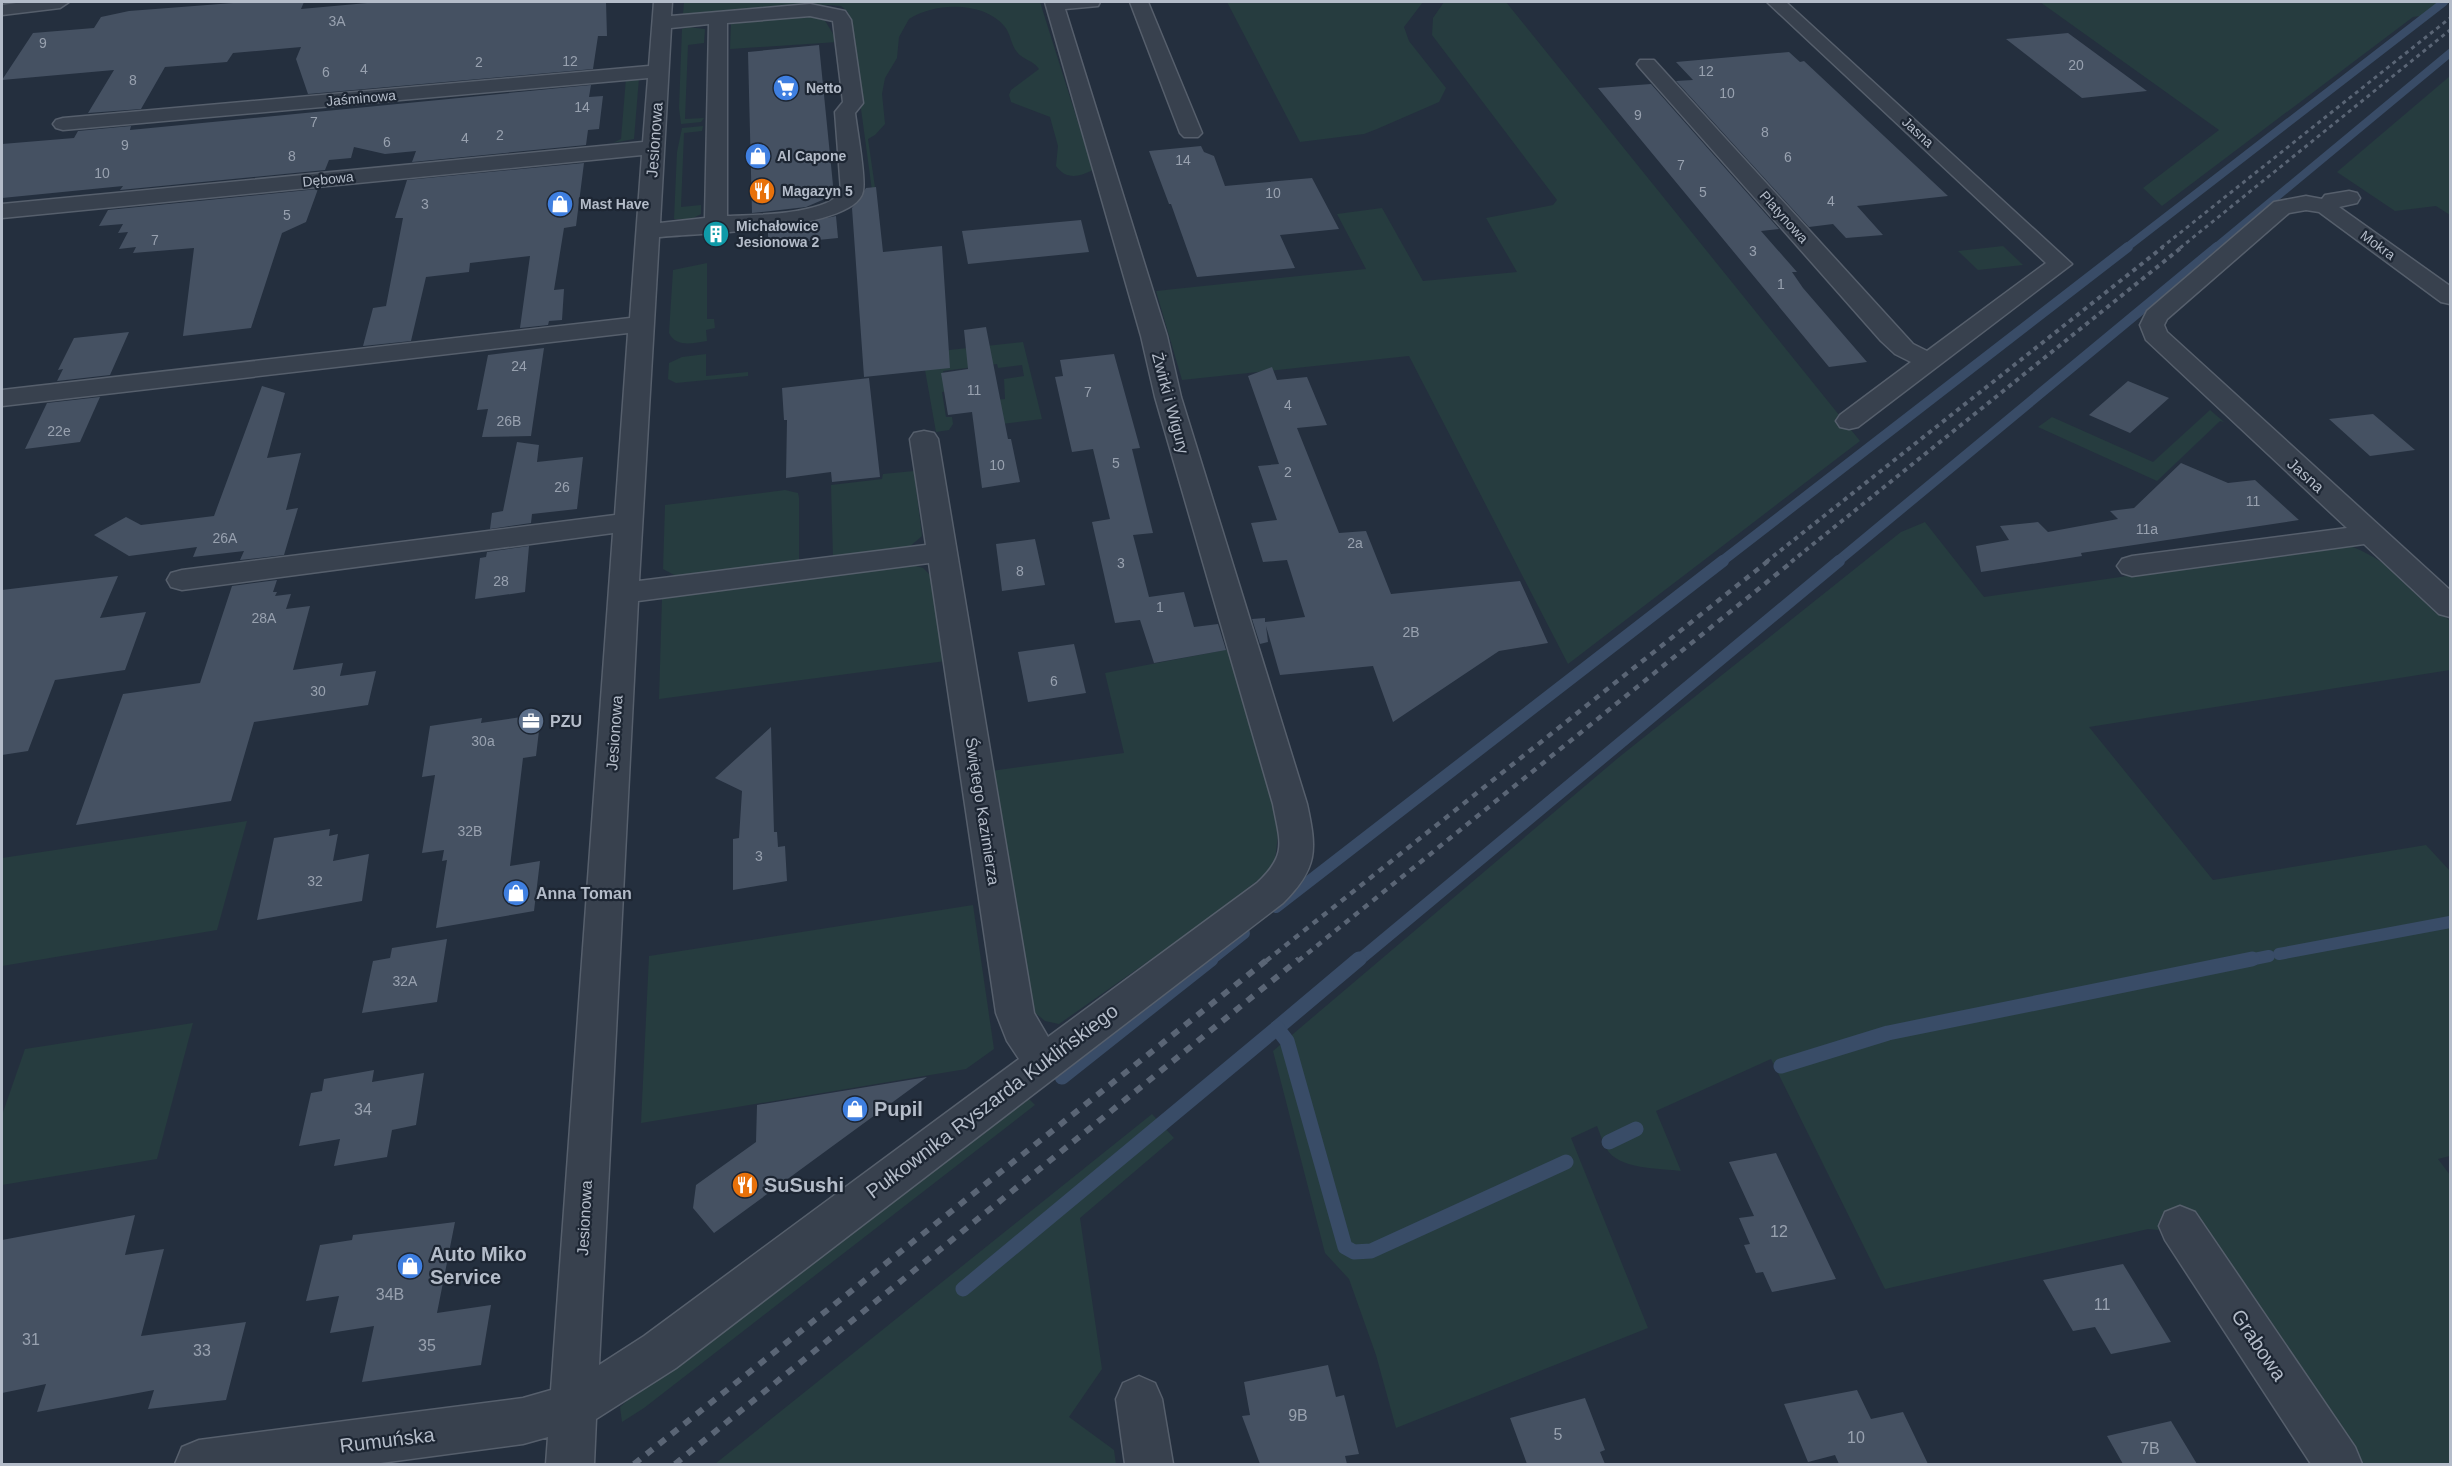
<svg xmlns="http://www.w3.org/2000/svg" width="2452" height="1466" font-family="Arial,sans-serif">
<rect width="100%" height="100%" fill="#242f3e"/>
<g fill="#263c3f">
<path d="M684,2H1040L1093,170C1079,177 1066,180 1056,166L1058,146L1050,117L1011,102L1009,95L1011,90L1039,69C1033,60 1023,60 1017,52C1011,45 1011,35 1005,27C985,1 935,2 909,19L899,37L897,58L885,78L882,94L885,124L875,135L868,139L877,201L875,213L848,12L841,6L830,5L689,16L683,14Z"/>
<path d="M1227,2H1423L1404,27L1409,41L1446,88L1439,102L1377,129L1364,134L1300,142Z"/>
<path d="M1444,2H1506L1860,441L1568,664L1409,356L1182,380L1156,291L1366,269L1337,214L1382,208L1423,281L1517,272L1486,218L1553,205L1557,200L1432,35L1433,18Z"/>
<path d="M2040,2H2450L2434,14L2413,17L2162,206L2143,188L2219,130Z"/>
<path d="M799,15L824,19L838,42L730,49L731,23Z"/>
<path d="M688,27L705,29L704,43L688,45L685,119L704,118L701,122L681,124L679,108L682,29Z"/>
<path d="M2450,76V215L2436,206L2395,211L2337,172Z"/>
<path d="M626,78H639L634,139L613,143L621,139Z"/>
<path d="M703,126L702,131L684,133L681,207L701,205V214L691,219H674L677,152L682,128Z"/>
<path d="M2003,246L2023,265L1978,270L1958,251Z"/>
<path d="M707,263V319H714L715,328L706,330L707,341C694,343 676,348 669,333L673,270Z"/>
<path d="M1023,342L1042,419L979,427L994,400L1005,399L1004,379L1024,376L1022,365L998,368L997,364L943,371L948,391L942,392L946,417H952L953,424L949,430L936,432L922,353Z"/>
<path d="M706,354V376L748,372V376L676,383L668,379L669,363L682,357Z"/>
<path d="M2210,410L2224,422L2220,421L2157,481L2038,427L2052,417L2153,462Z"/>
<path d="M914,471L922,536L908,548L833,558L831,485L882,479L883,474Z"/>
<path d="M785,490L798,493L799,498V562L678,577L663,569L665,505Z"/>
<path d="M1925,522L1984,597L2345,544C2388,559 2417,590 2450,621V670L2089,727L2213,880L2426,845L2450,871V1156L2438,1159L2450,1175V1464H2354L2189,1223L2158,1230L2148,1229L1885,1289L1771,1059L1656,1111L1681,1171C1660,1168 1618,1170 1606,1148C1602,1141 1600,1133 1597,1126L1571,1138L1648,1328L1396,1428L1376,1355L1349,1279L1325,1253L1273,1051L1618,758L1901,532Z"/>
<path d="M913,565L923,568L930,575L946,661L659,699L662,598Z"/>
<path d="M1235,648L1267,769L1278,834L1275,861L1266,874L1197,927L1059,1024L1045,1021L1033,1011L991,771L1124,753L1105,673Z"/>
<path d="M247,821L217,930L2,966V858Z"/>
<path d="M973,905L994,1049L966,1069L641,1123L649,956Z"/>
<path d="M193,1023L157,1159L2,1185V1115L25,1049Z"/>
<path d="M1023,1093L1035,1105L644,1408L622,1422L620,1407L667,1366Z"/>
<path d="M1152,1114L1174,1138L1080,1218L1102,1369L1069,1417L1114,1450L1116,1464H715Z"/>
</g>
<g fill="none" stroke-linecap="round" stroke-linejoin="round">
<g stroke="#394c67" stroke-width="8">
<path d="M2126,248L2444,2"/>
<path d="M2215,248L2450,53"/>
</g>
<g stroke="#394c67" stroke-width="10">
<path d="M1721,562L2128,247"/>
<path d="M1837,562L2217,247"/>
</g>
<g stroke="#394c67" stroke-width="12">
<path d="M1276,907L1723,561"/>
<path d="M2279,954L2450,922"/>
<path d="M1209,961L1244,933"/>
<path d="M1358,961L1839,561"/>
<path d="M2244,961L2269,956"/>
</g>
<g stroke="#394c67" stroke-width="15">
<path d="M1277,1028L1359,959"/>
<path d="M1781,1066L1888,1033L2252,959"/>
<path d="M1062,1077L1211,959"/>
<path d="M1609,1142L1636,1129"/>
<path d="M963,1289L1277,1028L1287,1041L1345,1247L1354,1252L1371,1251L1566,1162"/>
</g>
</g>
<g fill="#455162">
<path d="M233,3L304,2L301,9L378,2H606L607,36H598L593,69L308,94L296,59L301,47L233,53L227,62L165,67L141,109L88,113L114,70L2,80L33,33L94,28L101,17L129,11Z"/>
<path d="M2068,33L2147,91L2082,98L2006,39Z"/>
<path d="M819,45L834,195L806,207L752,213L748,52Z"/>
<path d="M1789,52L1800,62L1804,61L1948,196L1857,206L1883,235L1846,238L1833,224L1809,227L1676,81L1693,80L1676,62Z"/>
<path d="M1651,84L1779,229L1761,231L1797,272H1792L1803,288L1867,362L1829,367L1598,88Z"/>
<path d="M591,85L589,97L603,96L599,129L588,130L586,145L412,162L416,151L385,154L354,147L351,158L329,160L325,170L120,190L123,186L2,198V144L74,138L78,131L131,126L130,130Z"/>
<path d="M1201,146L1204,152L1214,156L1225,186L1312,178L1339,229L1280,235L1295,268L1197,277L1171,204H1169L1149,151Z"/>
<path d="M584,163L576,226L564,228L554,290L564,289L562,320L549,321L548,325L520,328L530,256L470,263L469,272L426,277L411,341L363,346L373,308L386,306L403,218H395L407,180Z"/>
<path d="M876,187L883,252L942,246L950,368L864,377L852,208L866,188Z"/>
<path d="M318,189L306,222L282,233L251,328L183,336L194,248L133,253L136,247L119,249L128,232L118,233L123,224L99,226L108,210Z"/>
<path d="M836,216L838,238L768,245V232L753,233Z"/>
<path d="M1081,220L1089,252L968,264L962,231Z"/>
<path d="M986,327L1008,439H1011L1020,482L982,488L972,412L948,415L941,373L968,369L964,330Z"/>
<path d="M129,332L110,375L57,381L63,369L58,370L74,338Z"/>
<path d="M544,348L531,436L482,437L488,409L477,410L488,355Z"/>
<path d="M1114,354L1140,448L1132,449L1153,533L1133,535L1149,597L1184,592L1194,627L1218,624L1226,650L1154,663L1140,620L1115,623L1092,522L1110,519L1093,449L1072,452L1055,377L1063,376L1060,360Z"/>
<path d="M1272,367L1277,380L1307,377L1327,425L1297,428L1339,533L1366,531L1391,594L1520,581L1548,643L1499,651L1393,722L1373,666L1280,675L1266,626L1268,642L1260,644L1252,619L1265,618V622L1305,617L1287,560L1263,562L1251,523L1277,520L1258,466L1279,464L1248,376Z"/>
<path d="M869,378L880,477L832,482L831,472L786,478L787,420H784L782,388Z"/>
<path d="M2128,381L2169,398L2130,433L2089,415Z"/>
<path d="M262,386L285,393L267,458L301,453L286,510L298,508L284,555L240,560L244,551L193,557L197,547L129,556L94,535L126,517L141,525L214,516Z"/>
<path d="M100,397L80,442L25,449L47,403Z"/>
<path d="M2373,414L2415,450L2370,456L2329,419Z"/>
<path d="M517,442L539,445L537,462L583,457L577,509L532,514L531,523L490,529L492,513L503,511Z"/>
<path d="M2181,463L2228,483L2255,480L2299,520L2081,553L2082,556L1981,572L1976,546L2009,540L2000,526L2038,522L2048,532L2118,519L2110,511L2134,508Z"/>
<path d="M1035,539L1045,585L1002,591L996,544Z"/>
<path d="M529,546L525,592L475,599L480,558L486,557L487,552Z"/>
<path d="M118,576L100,618L146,612L125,670L55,680L28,751L2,755V590Z"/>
<path d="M277,580L273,592H277L275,596L291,594L286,609L310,606L293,670L343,663L340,676L376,671L368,705L254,722L231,801L76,825L123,694L200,683L232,586Z"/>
<path d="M1074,644L1086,693L1028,702L1018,652Z"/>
<path d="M541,714L536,756L523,758L510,866L540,861L534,911L436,928L447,860L442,861L444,850L422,853L435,775L422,777L430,726L482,718L481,723Z"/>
<path d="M771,727L774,832H777L778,847L785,846L787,881L733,890V839L739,838L742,791L715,778Z"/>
<path d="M330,829L329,836L338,834L333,861L369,854L362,901L257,920L274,838Z"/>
<path d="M447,939L437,1002L362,1013L373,961L390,958L392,948Z"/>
<path d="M374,1070L372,1082L424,1073L416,1125L392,1130L387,1157L334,1166L340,1139L299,1146L311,1093L322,1091L324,1079Z"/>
<path d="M927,1077L714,1233L693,1208L696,1185L756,1142L757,1105Z"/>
<path d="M1776,1153L1836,1279L1772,1292L1763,1272L1756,1273L1744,1245L1750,1244L1739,1218L1754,1216L1729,1162Z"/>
<path d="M135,1215L125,1255L164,1249L141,1336L246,1322L226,1400L148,1409L154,1390L37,1412L46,1384L2,1393V1240Z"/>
<path d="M455,1222L437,1313L491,1305L481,1365L362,1382L374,1326L330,1333L339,1296L306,1301L320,1245L352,1240L353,1235Z"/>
<path d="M2123,1264L2171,1342L2111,1354L2095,1327L2073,1331L2043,1280Z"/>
<path d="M1328,1365L1336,1397L1344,1395L1359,1454L1345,1456L1347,1464H1260L1242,1416L1250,1415L1244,1382Z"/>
<path d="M1857,1390L1871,1419L1903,1412L1928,1464H1839L1835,1455L1808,1462L1784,1404Z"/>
<path d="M1585,1398L1605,1450L1600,1452L1605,1464H1527L1510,1418Z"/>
<path d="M2171,1421L2197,1464H2123L2107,1436Z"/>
</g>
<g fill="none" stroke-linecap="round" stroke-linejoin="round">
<defs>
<g id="minor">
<path d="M23,2H69L60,8L2,15V5Z"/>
<path d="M654,2H672L671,16L810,4L845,11L851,20L863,103L855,113C857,130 866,177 863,191C856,231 695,233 659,237L639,581L926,545L910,439L914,433L924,431L934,433L938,439L1034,1013L1048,1037L1257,883C1288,854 1280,842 1273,804L1155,397L1141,336L1045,2H1100L1098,6L1065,9L1167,336L1181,397L1307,804C1317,850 1318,868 1283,903L676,1368L596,1419L594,1464H546L548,1437L523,1444L373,1464H175L182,1447L199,1440L523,1398L551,1390L613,533L182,590L171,587L167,580L171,573L182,570L615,515L628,333L2,406V390L630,318L642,155L2,218V204L643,142L648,78L63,130L56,128L53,124L56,120L63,118L649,66ZM810,16L833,21L843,102L835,112L841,191C828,215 753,215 727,216V23ZM709,24L705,218L660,223L671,28ZM929,563L996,1013L1007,1041L1019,1059L644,1336L599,1365L638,601Z"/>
<path d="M1130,2H1148L1202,133L1198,137H1184L1180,133Z"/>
<path d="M1767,2H1786L2072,264L1858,427L1849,429L1840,427L1836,421L1840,415L1911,362L1895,354L1881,341L1640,68L1637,64L1640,60H1654L1913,344L1927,351L2046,263Z"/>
<path d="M2349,191L2357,193L2360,198L2357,203L2339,207L2450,286V304L2441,302L2319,212L2306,210L2289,213L2167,319L2164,325L2167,332L2450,590V617L2439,614L2364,544L2132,576L2122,573L2117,566L2122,559L2132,556L2347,528L2146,340L2140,325L2147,311L2274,202L2306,196L2322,199L2325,195Z"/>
<path d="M2180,1206L2195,1212L2355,1447L2362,1464H2311L2165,1240L2159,1226L2165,1212Z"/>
<path d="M1139,1376L1155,1383L1162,1399L1173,1464H1125L1116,1399L1123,1383Z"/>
</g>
</defs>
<use href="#minor" stroke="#565f6c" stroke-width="3"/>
<use href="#minor" fill="#38414e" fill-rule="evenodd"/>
<g stroke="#5a6575" stroke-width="3" stroke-dasharray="4 4" stroke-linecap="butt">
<path d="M2161,248L2450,18"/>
<path d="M2180,248L2450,30"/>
</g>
<g stroke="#5a6575" stroke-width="4" stroke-dasharray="4.5 4.5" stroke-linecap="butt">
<path d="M1766,562L2163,247"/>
<path d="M1791,562L2182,247"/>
</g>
<g stroke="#5a6575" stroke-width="4.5" stroke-dasharray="6 6" stroke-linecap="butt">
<path d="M1266,961L1768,561"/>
<path d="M1298,961L1793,561"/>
</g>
<g stroke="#5a6575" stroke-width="6" stroke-dasharray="8 8" stroke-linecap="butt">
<path d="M634,1464L1268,959"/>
<path d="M675,1464L1299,959"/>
</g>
</g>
<defs>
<symbol id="supermarket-disc" viewBox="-11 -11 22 22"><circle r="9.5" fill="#3f7fe0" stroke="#1d2633"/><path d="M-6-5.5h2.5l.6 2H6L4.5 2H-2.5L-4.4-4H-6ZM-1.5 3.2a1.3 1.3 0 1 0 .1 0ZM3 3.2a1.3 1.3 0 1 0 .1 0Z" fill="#fff"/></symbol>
<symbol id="shop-disc" viewBox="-11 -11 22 22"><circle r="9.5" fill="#3f7fe0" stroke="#1d2633"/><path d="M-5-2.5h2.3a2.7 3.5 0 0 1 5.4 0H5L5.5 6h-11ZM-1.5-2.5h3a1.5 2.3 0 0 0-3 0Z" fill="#fff"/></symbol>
<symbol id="restaurant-disc" viewBox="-11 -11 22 22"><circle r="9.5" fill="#e8710a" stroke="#1d2633"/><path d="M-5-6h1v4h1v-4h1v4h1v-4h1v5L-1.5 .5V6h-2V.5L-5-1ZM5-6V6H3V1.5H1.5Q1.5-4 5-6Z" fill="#fff"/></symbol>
<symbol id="building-disc" viewBox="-11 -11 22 22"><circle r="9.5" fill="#0f9aa8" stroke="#1d2633"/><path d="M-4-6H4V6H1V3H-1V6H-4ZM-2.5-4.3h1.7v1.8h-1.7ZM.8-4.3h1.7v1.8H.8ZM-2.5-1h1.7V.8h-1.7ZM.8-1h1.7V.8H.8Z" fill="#fff"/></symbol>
<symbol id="office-disc" viewBox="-11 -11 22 22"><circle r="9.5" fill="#5c6f8a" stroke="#1d2633"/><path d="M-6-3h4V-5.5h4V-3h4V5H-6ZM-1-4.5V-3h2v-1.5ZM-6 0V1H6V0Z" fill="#fff"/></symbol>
</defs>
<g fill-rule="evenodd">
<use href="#supermarket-disc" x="771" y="73" width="30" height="30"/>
<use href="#shop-disc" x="743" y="141" width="30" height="30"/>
<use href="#restaurant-disc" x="747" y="176" width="30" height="30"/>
<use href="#shop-disc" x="545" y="189" width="30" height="30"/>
<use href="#building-disc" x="701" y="219" width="30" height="30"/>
<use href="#office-disc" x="516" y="706" width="30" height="30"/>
<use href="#shop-disc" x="501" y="878" width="30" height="30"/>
<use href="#shop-disc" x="840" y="1094" width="30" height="30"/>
<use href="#restaurant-disc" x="730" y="1170" width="30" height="30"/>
<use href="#shop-disc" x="395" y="1251" width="30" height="30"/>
</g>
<g text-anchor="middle" stroke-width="4.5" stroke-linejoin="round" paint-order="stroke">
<g font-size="14" fill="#98a1af">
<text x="337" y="26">3A</text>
<text x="43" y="48">9</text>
<text x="570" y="66">12</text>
<text x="479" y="67">2</text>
<text x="2076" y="70">20</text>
<text x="364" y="74">4</text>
<text x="1706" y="76">12</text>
<text x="326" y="77">6</text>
<text x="133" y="85">8</text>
<text x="1727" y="98">10</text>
<text x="582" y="112">14</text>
<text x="1638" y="120">9</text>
<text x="314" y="127">7</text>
<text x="1765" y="137">8</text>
<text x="500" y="140">2</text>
<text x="465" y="143">4</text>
<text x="387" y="147">6</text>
<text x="125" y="150">9</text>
<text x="292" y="161">8</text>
<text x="1788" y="162">6</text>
<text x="1183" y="165">14</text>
<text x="1681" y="170">7</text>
<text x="102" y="178">10</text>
<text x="1703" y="197">5</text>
<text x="1273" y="198">10</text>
<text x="1831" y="206">4</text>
<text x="425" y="209">3</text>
<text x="287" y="220">5</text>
<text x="155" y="245">7</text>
<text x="1753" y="256">3</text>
<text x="1781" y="289">1</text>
<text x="519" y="371">24</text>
<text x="974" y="395">11</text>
<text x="1088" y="397">7</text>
<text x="1288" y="410">4</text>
<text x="509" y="426">26B</text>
<text x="59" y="436">22e</text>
<text x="1116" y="468">5</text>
<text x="997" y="470">10</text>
<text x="1288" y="477">2</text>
<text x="562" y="492">26</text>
<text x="2253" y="506">11</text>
<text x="2147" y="534">11a</text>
<text x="225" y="543">26A</text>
<text x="1355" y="548">2a</text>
<text x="1121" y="568">3</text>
<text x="1020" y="576">8</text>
<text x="501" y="586">28</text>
<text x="1160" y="612">1</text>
<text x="264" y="623">28A</text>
<text x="1411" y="637">2B</text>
<text x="1054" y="686">6</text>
<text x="318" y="696">30</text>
<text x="483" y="746">30a</text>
<text x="470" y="836">32B</text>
<text x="759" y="861">3</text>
<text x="315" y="886">32</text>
<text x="405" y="986">32A</text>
</g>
<g font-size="14" font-weight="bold" fill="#b4bcc9" stroke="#1d2633" text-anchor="start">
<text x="806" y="93">Netto</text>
<text x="777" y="161">Al Capone</text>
<text x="782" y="196">Magazyn 5</text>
<text x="580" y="209">Mast Have</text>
<text x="736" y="231">Michałowice<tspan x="736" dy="16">Jesionowa 2</tspan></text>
</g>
<g font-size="14" fill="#b4bcc9" stroke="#1d2633">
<text transform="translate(361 98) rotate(-5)" y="5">Jaśminowa</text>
<text transform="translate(1918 132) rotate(43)" y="5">Jasna</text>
<text transform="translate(328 179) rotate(-6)" y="5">Dębowa</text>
<text transform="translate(1784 217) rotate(48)" y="5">Platynowa</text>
<text transform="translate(2378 245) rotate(36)" y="5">Mokra</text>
</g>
<g font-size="16" fill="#b4bcc9" stroke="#1d2633">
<text transform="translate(654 140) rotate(-86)" y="6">Jesionowa</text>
<text transform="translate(1171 403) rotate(75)" y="6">Żwirki i Wigury</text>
<text transform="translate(2306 475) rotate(42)" y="6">Jasna</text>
<text transform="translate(614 733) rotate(-86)" y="6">Jesionowa</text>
<text transform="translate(983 811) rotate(81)" y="6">Świętego Kazimierza</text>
<text transform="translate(584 1218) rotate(-87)" y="6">Jesionowa</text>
</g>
<g font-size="16" font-weight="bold" fill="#b4bcc9" stroke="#1d2633" text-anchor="start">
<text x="550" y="727">PZU</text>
<text x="536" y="899">Anna Toman</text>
</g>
<g font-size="16" fill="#98a1af">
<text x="363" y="1115">34</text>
<text x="1779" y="1237">12</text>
<text x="390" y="1300">34B</text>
<text x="2102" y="1310">11</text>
<text x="31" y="1345">31</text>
<text x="427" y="1351">35</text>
<text x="202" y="1356">33</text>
<text x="1298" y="1421">9B</text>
<text x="1558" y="1440">5</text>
<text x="1856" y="1443">10</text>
<text x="2150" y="1454">7B</text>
</g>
<g font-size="20" fill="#b4bcc9" stroke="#1d2633">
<text transform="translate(992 1101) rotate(-37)" y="7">Pułkownika Ryszarda Kuklińskiego</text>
<text transform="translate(2259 1345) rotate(56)" y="7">Grabowa</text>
<text transform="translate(387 1440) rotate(-7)" y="7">Rumuńska</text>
</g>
<g font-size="20" font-weight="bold" fill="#b4bcc9" stroke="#1d2633" text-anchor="start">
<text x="874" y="1116">Pupil</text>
<text x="764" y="1192">SuSushi</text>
<text x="430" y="1261">Auto Miko<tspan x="430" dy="23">Service</tspan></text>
</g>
</g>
<rect width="2452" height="1466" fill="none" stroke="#b4bcc9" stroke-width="6"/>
</svg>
